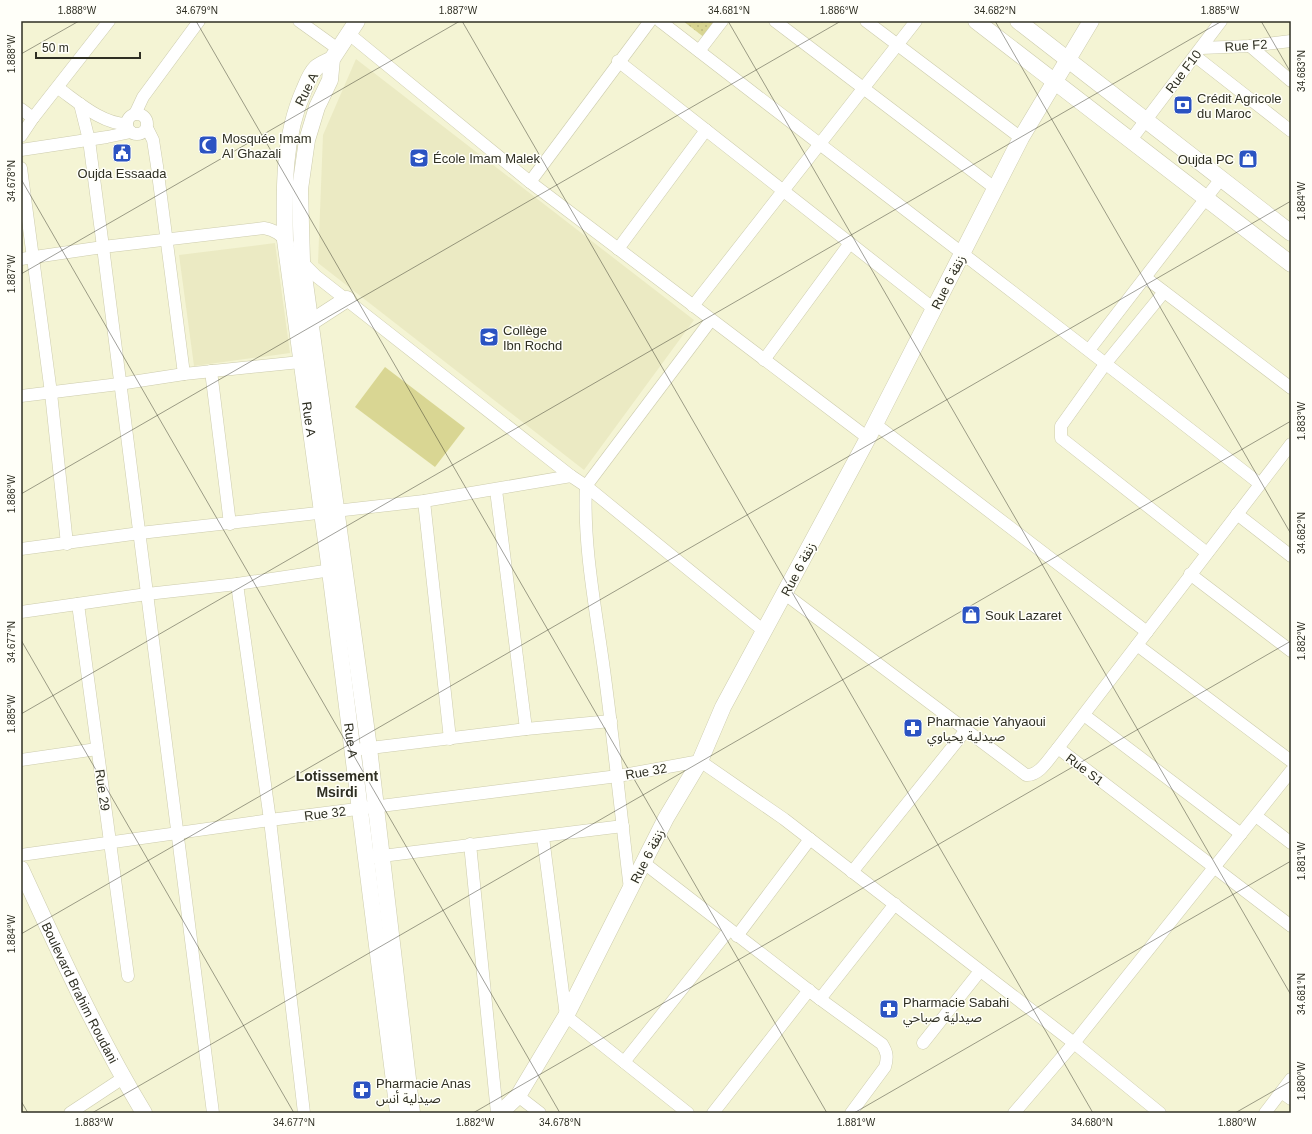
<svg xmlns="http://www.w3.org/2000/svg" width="1312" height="1134" font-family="Helvetica,'Noto Sans Arabic',sans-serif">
<defs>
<pattern id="park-dots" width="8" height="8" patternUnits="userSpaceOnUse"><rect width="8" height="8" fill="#d9d693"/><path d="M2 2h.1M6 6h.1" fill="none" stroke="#bbb87e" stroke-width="1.8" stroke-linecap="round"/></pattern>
</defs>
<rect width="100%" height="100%" fill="#f4f4d4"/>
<g fill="#ebeac3">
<path d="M356,59L694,320L584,470L318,263L323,135Z"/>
<path d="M275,243L290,353L194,366L179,255Z"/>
</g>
<path fill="url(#park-dots)" d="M683,21H718L705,38Z"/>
<path fill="#d9d693" d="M385,367L465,428L435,467L355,407Z"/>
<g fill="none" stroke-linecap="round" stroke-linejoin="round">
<defs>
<g id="street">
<path d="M299,21L338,49"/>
<path d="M660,21C860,176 1062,328 1260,484"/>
<path d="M775,21L996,189"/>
<path d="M866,21L1021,138"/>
<path d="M349,34L530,182L868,438"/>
<path d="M1250,46L1291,81"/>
<path d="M1201,48L1250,46L1291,41"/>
<path d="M699,51L722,21"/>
<path d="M1195,56L1291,131"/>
<path d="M618,61L934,309"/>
<path d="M58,88C78,102 102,124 127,124"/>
<path d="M80,104L89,140L103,247L213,1113"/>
<path d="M21,109L33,118"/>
<circle cx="137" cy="124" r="10"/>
<path d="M135,114L143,97L199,21"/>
<path d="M147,128L153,140L157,166L184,374"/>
<path d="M21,136L33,118L109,21"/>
<path d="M1130,141L1221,21"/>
<path d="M21,150L107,137L131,132"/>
<path d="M21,168L51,393L67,544"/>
<path d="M530,182L650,21"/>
<path d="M618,249L706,130"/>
<path d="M21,259L103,247L264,228C276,230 281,235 288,244"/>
<path d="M300,260L316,276L571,476L586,486L764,631"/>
<path d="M1146,278L1291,388"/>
<path d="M1164,292L1106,363L1061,426V438L1207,553"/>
<path d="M693,306L916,21"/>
<path d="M1089,350L1220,180"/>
<path d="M764,360L850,243"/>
<path d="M211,371L230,524"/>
<path d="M21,396L119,384L184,374L310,361"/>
<path d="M875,424L1147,632"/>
<path d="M496,490L526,729"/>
<path d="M424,501L450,739"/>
<path d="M1237,514L1291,556"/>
<path d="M21,549L140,533L424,501L571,476"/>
<path d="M1190,574L1291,651"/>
<path d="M237,584L270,820L304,1113"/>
<path d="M785,594L1026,775C1040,776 1049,758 1058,748L1291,444"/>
<path d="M78,604L128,976"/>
<path d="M21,612L147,594L237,584L338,569"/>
<path d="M1137,645L1291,761"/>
<path d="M1084,715L1241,834"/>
<path d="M1058,748L1291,926"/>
<path d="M362,749L526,729L611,721"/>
<path d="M21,760L97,749"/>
<path d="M1256,816L1291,843"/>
<path d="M543,837L566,1016L688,1113"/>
<path d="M470,844L497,1113"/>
<path d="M21,855L270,820L618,776L700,761L784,819L1074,1043L1160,1113"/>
<path d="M374,857L623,826"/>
<path d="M644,863L820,999L882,1044C887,1052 888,1057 885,1067L851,1113"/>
<path d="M852,872L966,730"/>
<path d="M630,889C621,816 614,743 604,670C596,610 583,546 586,486L711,320"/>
<path d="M737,936L810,839"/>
<path d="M820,999L895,904"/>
<path d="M923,1043L980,971"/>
<path d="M624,1062L729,930"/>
<path d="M1281,1092L1291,1099"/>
<path d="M518,1096L540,1113"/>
<path d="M70,1113L123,1078"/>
<path d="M713,1113L809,990"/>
<path d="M1014,1113L1074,1043L1291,771"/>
<path d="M1265,1113L1291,1079"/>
</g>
<g id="secondary">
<path d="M357,21L332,59L330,80L317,107L307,140L300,189L302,261L369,748L412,1113"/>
<path d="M976,21L1291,264"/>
<path d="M1018,21L1291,233"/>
<path id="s1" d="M332,59C327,62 320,64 316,68C310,74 307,83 304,90C283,137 284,189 285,240L330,571L398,1113"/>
<path d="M310,323L347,299"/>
<path id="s2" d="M21,869C59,952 97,1035 144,1113"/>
<path d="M500,1113L518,1096L566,1016L666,818L700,761L723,707L868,438L1021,138L1091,21"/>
</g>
</defs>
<use href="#street" stroke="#cdccad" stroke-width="13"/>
<use href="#secondary" stroke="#cdccad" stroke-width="17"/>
<use href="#street" stroke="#fff" stroke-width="12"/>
<use href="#secondary" stroke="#fff" stroke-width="16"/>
</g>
<path fill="none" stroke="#2f2f23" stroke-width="1" stroke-opacity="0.45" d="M196,21L827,1113M462,21L1093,1113M728,21L1291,995M995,21L1291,534M1261,21L1291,73M21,54L79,21M21,179L560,1113M21,274L460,21M21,494L841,21M21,640L294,1113M21,714L1222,21M21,934L1291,201M21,1101L28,1113M92,1113L1291,421M473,1113L1291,641M854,1113L1291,861M1235,1113L1291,1081"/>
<defs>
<symbol id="bank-square" viewBox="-11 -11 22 22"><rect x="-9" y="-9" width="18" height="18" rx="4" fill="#2b53c2" stroke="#fffff9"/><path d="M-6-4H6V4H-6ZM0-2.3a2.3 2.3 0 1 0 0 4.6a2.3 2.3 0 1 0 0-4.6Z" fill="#fff"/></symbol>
<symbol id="mosque-square" viewBox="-11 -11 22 22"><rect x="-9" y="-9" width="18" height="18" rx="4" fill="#2b53c2" stroke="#fffff9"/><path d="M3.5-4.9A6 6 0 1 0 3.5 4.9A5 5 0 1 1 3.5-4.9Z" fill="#fff"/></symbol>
<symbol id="civic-square" viewBox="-11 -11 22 22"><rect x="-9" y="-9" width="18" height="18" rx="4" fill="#2b53c2" stroke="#fffff9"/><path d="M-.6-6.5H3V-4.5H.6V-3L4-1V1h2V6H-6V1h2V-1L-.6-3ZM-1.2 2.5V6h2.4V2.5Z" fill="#fff"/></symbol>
<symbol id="school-square" viewBox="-11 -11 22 22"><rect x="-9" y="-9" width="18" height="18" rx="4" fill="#2b53c2" stroke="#fffff9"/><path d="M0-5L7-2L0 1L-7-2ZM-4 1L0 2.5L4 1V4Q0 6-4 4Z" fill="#fff"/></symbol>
<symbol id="shop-square" viewBox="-11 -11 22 22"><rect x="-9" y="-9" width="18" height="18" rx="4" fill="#2b53c2" stroke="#fffff9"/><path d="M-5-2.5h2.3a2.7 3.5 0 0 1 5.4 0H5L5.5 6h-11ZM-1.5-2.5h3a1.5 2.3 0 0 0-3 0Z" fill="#fff"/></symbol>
<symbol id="pharmacy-square" viewBox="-11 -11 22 22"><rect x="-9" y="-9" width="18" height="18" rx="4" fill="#2b53c2" stroke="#fffff9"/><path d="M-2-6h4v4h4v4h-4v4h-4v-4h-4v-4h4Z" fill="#fff"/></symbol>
</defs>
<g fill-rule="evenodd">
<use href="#bank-square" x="1172" y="94" width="22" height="22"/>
<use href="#mosque-square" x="197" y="134" width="22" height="22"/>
<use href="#civic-square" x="111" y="142" width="22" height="22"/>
<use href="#school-square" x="408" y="147" width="22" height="22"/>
<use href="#shop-square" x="1237" y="148" width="22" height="22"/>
<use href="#school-square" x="478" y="326" width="22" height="22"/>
<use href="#shop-square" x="960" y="604" width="22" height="22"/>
<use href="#pharmacy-square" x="902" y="717" width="22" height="22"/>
<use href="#pharmacy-square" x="878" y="998" width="22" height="22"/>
<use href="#pharmacy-square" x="351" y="1079" width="22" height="22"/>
</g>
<g text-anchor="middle" stroke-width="3" stroke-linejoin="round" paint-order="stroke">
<g font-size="13" fill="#2f2f23" stroke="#fffff9">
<text transform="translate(1246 45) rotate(-4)" y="5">Rue F2</text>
<text transform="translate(1183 71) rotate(-53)" y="5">Rue F10</text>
<text transform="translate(306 89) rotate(-63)" y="5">Rue A</text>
<text transform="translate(948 282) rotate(-63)" y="5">Rue 6 زنقة</text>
<text dy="5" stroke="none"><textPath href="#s1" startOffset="377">Rue A</textPath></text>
<text transform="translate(798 569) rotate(-62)" y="5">Rue 6 زنقة</text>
<text dy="5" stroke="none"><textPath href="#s1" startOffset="701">Rue A</textPath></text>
<text transform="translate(1085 769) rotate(37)" y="5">Rue S1</text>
<text transform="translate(646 771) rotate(-10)" y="5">Rue 32</text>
<text transform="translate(103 790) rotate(82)" y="5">Rue 29</text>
<text transform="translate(325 813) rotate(-7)" y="5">Rue 32</text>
<text transform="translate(647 856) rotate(-63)" y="5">Rue 6 زنقة</text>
<text dy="5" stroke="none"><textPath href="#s2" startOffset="137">Boulevard Brahim Roudani</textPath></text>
</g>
<g font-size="13" fill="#2f2f23" stroke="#fffff9" text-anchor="start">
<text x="1197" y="103">Crédit Agricole<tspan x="1197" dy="15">du Maroc</tspan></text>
<text x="222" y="143">Mosquée Imam<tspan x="222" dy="15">Al Ghazali</tspan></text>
<text x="433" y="163">École Imam Malek</text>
<text x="1234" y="164" text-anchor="end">Oujda PC</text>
<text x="122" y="178" text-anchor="middle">Oujda Essaada</text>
<text x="503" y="335">Collège<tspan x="503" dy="15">Ibn Rochd</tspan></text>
<text x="985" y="620">Souk Lazaret</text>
<text x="927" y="726">Pharmacie Yahyaoui<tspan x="927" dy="15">صيدلية يحياوي</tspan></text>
<text x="903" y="1007">Pharmacie Sabahi<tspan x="903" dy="15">صيدلية صباحي</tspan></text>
<text x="376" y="1088">Pharmacie Anas<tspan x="376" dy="15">صيدلية أنس</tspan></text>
</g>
<g font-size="14" font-weight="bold" fill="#2f2f23" stroke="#fffff9">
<text x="337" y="781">Lotissement<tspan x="337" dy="16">Msirdi</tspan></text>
</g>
</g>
<rect width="1312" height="1134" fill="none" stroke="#fffff9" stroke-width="44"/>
<path d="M36 52v6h104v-6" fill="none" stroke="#2f2f23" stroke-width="2"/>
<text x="42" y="52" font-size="12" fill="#2f2f23" stroke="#fffff9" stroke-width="3" paint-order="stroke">50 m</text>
<rect x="22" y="22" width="1268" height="1090" fill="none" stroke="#2f2f23" stroke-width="1.5"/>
<g font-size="10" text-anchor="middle" fill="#2f2f23">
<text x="77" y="14">1.888°W</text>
<text x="197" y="14">34.679°N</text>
<text x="458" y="14">1.887°W</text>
<text x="729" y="14">34.681°N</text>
<text x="839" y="14">1.886°W</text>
<text x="995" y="14">34.682°N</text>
<text x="1220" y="14">1.885°W</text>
<text transform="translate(11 54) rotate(-90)" y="4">1.888°W</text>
<text transform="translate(1301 71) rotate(-90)" y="4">34.683°N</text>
<text transform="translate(11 181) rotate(-90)" y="4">34.678°N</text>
<text transform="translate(1301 201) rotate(-90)" y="4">1.884°W</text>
<text transform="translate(11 274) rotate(-90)" y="4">1.887°W</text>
<text transform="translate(1301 421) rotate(-90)" y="4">1.883°W</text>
<text transform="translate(11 494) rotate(-90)" y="4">1.886°W</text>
<text transform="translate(1301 533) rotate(-90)" y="4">34.682°N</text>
<text transform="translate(1301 641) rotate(-90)" y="4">1.882°W</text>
<text transform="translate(11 642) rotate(-90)" y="4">34.677°N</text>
<text transform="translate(11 714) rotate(-90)" y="4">1.885°W</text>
<text transform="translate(1301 861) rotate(-90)" y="4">1.881°W</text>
<text transform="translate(11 934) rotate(-90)" y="4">1.884°W</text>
<text transform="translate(1301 994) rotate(-90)" y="4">34.681°N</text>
<text transform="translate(1301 1081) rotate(-90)" y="4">1.880°W</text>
<text x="94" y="1126">1.883°W</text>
<text x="294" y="1126">34.677°N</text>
<text x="475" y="1126">1.882°W</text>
<text x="560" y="1126">34.678°N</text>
<text x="856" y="1126">1.881°W</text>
<text x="1092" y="1126">34.680°N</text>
<text x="1237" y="1126">1.880°W</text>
</g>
</svg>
